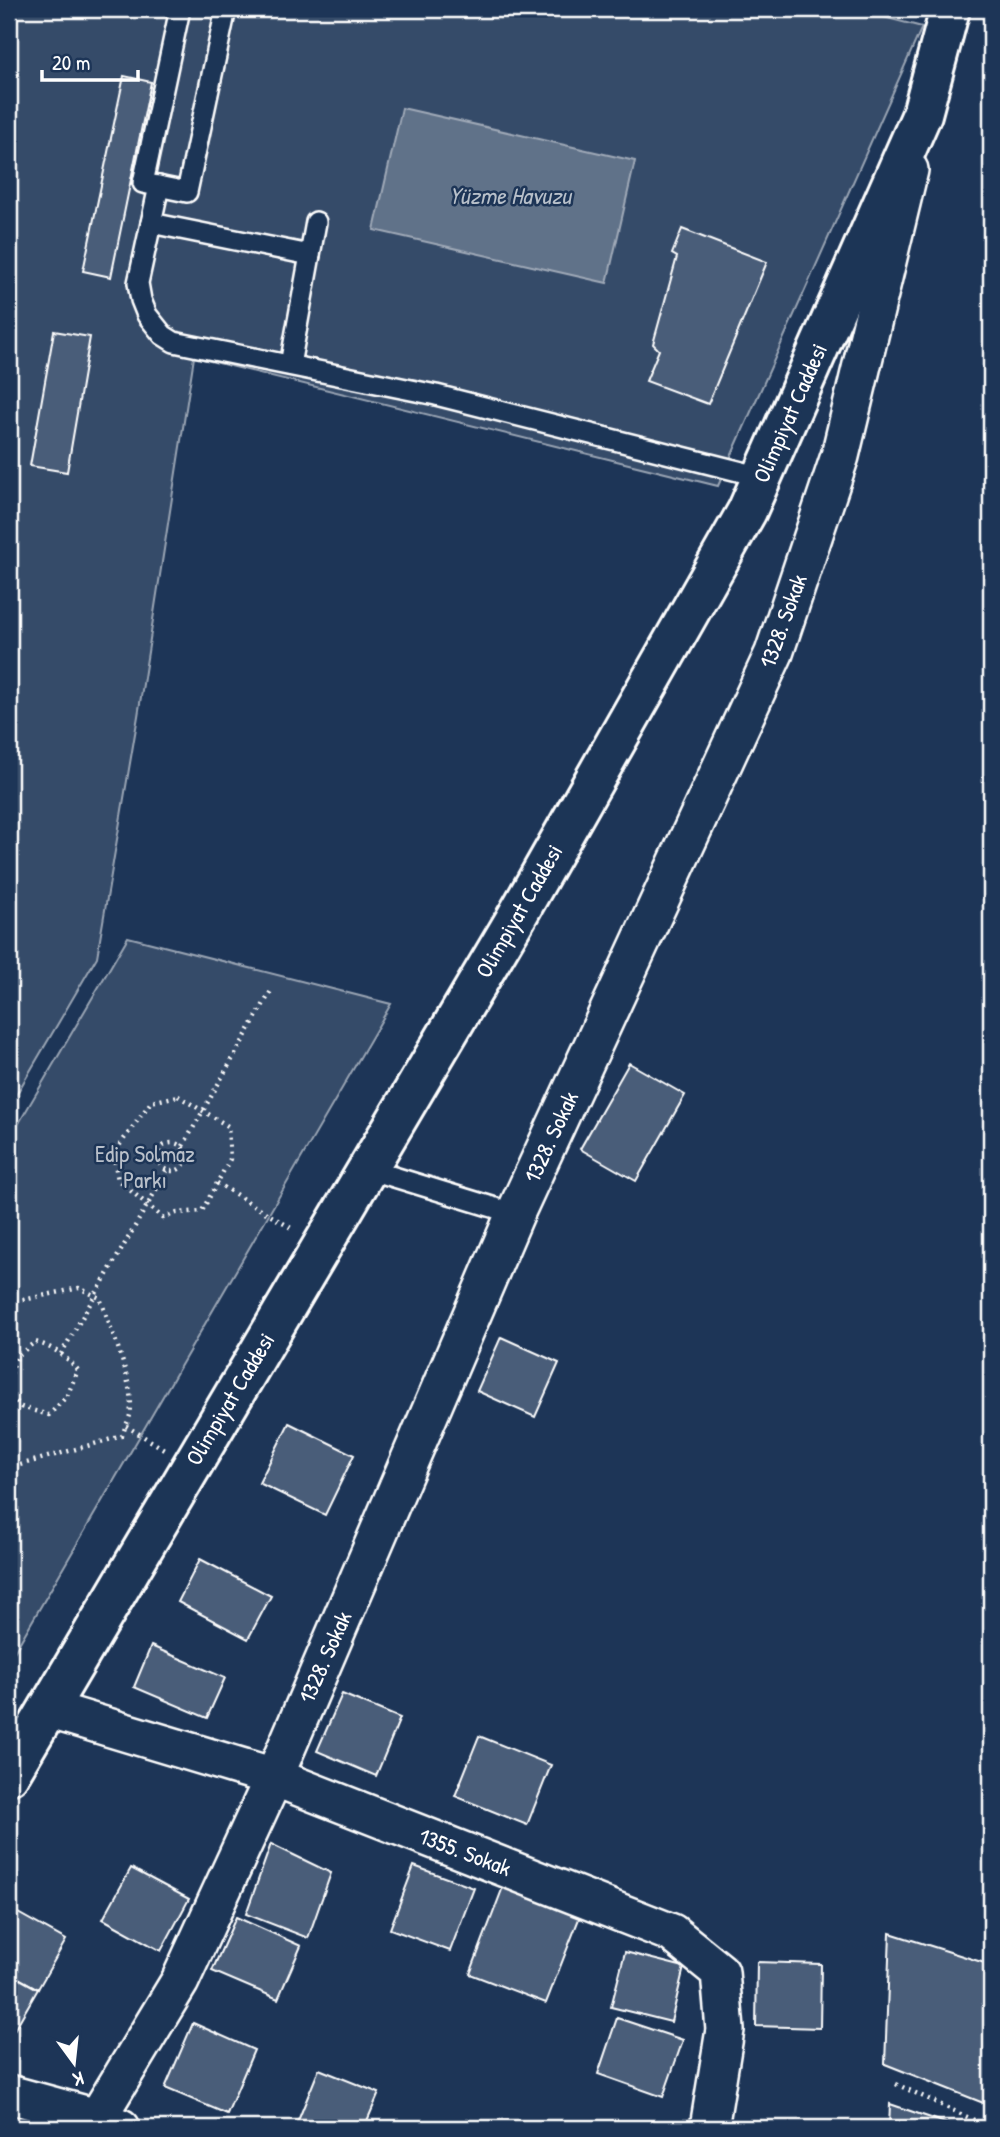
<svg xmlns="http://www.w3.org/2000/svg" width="1000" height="2137" font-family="'Patrick Hand',sans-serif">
<rect width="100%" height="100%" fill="#1d3557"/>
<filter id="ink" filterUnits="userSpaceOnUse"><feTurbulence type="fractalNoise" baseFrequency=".0143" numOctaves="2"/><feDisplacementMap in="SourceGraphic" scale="14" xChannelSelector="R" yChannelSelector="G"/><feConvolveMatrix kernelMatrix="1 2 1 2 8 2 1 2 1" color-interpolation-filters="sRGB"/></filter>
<g filter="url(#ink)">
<g fill="#364b69" stroke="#9aa5b4" stroke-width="2">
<path d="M9,9H853L922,27L718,486L194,357L138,716L97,957L9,1107Z"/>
<path d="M128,937L391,1004L9,1661V1140Z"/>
</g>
<path fill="#617289" stroke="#a0aab8" stroke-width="2" d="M402,108L635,161L607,283L374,230Z"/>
<g fill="#4a5d79" stroke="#fff" stroke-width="2">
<path d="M124,76L151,82L111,277L83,271Z"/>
<path d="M682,229L767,262L708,404L646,381L659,350L653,344L677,257L672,254Z"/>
<path d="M54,331L90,337L67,472L30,466Z"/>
<path d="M629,1063L685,1095L636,1181L580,1149Z"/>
<path d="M501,1337L559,1363L535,1417L477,1391Z"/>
<path d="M289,1423L354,1455L325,1515L259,1483Z"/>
<path d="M200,1559L271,1596L248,1639L178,1602Z"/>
<path d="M151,1646L225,1678L207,1718L134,1687Z"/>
<path d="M342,1694L400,1718L376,1776L317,1751Z"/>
<path d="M479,1736L551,1765L527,1825L455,1796Z"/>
<path d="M271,1844L331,1873L308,1938L246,1914Z"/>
<path d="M414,1866L474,1888L450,1951L390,1929Z"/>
<path d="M131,1868L189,1899L161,1951L103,1919Z"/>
<path d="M503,1887L580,1916L546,2003L470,1974Z"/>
<path d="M9,1908L66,1940L38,1989L9,1973Z"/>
<path d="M236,1917L301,1946L278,1999L212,1971Z"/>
<path d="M890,1933L991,1965V2106L885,2064Z"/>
<path d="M625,1952L684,1967L671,2022L611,2007Z"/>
<path d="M757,1962L821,1964L820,2028L756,2026Z"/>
<path d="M9,1973L38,1989L9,2039Z"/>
<path d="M617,2018L683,2040L663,2097L598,2074Z"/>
<path d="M193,2023L254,2050L227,2114L165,2088Z"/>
<path d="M319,2069L379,2093L364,2128H295Z"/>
<path d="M890,2104L960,2128H889Z"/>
</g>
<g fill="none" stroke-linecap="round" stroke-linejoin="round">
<defs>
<g id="service">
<path d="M180,9L143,183L187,192L226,9"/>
<path d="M159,186L138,283L141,300L147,315L163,335L174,342L436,395L762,477"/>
<path d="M151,223L310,255"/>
<path d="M290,365L316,222"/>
<path d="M368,1169L515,1214"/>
</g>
<g id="minor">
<path d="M48,1709L274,1777L672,1933L720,1972L725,2030L709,2128"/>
<path d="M9,2094L97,2118L121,2128"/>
<path d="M93,2128L97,2118L180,1981L274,1777L515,1214L774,653L840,456L909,170"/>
</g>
<path id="tertiary" d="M9,1775L513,923L747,511L922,114L950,9"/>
</defs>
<use href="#service" stroke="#fff" stroke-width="24"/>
<use href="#minor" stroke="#fff" stroke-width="42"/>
<use href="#tertiary" stroke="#fff" stroke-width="44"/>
<g stroke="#fff" stroke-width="4.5" stroke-dasharray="2 5" stroke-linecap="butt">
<path d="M178,1096L228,1126L230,1159L202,1211L177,1213L163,1218L118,1180L113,1154L151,1102Z"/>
<circle cx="172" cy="1157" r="14"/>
<path d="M183,1146L271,991"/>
<path d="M217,1183L291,1228"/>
<path d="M9,1303L79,1288L100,1298C110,1327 136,1386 130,1415C128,1422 124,1429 122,1436L9,1468"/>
<path d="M61,1354L167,1171"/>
<path d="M9,1380L17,1356L35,1342C53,1347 66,1356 78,1370L67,1396L49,1415L21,1407L9,1393"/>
<path d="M126,1426L164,1449"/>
<path d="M896,2084L991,2128"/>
</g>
<use href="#service" stroke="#1d3557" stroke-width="19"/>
<use href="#minor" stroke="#1d3557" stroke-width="37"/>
<use href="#tertiary" stroke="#1d3557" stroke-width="38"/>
</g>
</g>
<g text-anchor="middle" stroke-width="5" stroke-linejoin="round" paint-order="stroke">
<g font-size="23" fill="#fff" stroke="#1d3557">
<text transform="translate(790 413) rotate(-66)" y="8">Olimpiyat Caddesi</text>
<text transform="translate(783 621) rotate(-70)" y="8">1328. Sokak</text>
<text transform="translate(519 911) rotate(-60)" y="8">Olimpiyat Caddesi</text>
<text transform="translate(551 1137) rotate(-65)" y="8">1328. Sokak</text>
<text transform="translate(230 1399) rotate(-59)" y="8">Olimpiyat Caddesi</text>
<text transform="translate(325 1657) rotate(-66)" y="8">1328. Sokak</text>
<text transform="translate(465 1852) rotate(21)" y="8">1355. Sokak</text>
</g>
<g font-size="23" fill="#b9c0ca" stroke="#1d3557">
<text x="145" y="1162">Edip Solmaz<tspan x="145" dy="26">Parkı</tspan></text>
</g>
<g font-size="24" font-style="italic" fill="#b8c0ca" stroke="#1d3557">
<text x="510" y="204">Yüzme Havuzu</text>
</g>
</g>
<rect width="1000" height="2137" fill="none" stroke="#1d3557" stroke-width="35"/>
<rect x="18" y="18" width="965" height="2102" fill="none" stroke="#fff" stroke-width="2.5" filter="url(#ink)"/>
<g transform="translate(74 2063) rotate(165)" stroke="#1d3557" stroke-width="5" paint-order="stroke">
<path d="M0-5L12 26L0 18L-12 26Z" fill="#ffffff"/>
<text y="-10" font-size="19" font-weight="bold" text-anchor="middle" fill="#ffffff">K</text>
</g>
<path d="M42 70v10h96v-10" fill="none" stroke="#ffffff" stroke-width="3.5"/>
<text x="52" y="70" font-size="21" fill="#ffffff" stroke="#1d3557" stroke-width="5" paint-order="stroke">20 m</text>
</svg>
